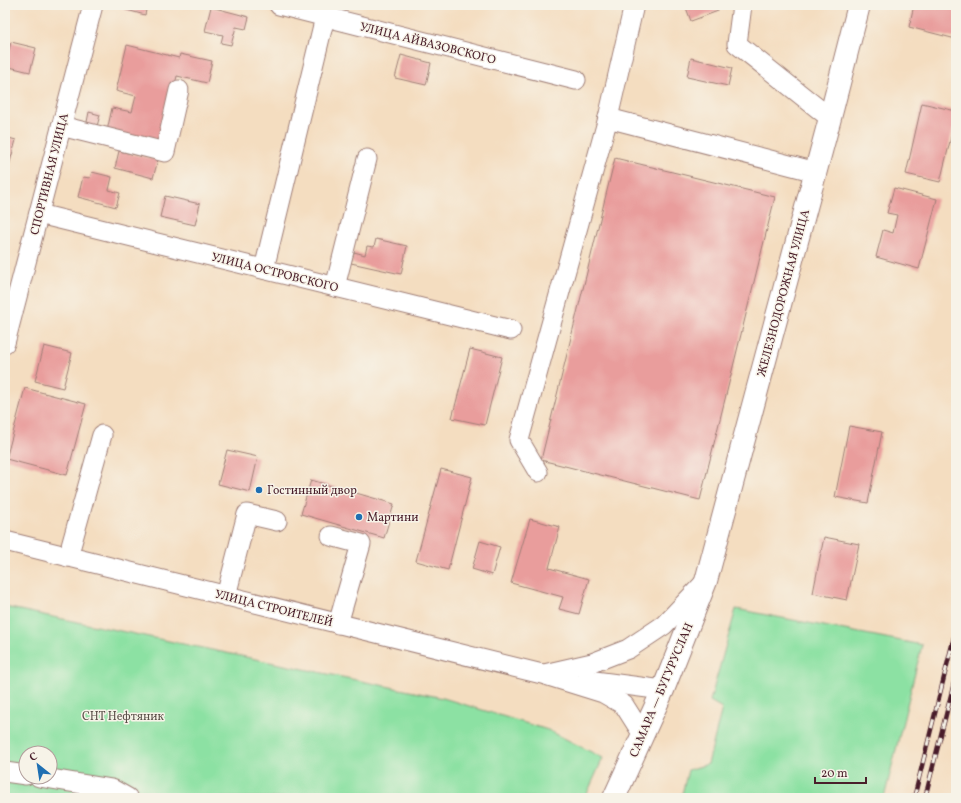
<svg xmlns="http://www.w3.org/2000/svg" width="961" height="803" font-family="Vollkorn,serif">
<rect width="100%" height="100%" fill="#f7f3e8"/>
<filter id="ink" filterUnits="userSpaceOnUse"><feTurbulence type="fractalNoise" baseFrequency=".025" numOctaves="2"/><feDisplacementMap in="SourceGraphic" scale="8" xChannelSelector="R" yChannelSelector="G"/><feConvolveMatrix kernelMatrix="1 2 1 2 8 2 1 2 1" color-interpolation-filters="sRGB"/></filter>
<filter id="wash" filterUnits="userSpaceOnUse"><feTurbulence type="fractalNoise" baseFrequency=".012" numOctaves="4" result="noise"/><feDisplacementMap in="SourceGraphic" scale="16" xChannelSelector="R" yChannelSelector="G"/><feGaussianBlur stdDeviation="0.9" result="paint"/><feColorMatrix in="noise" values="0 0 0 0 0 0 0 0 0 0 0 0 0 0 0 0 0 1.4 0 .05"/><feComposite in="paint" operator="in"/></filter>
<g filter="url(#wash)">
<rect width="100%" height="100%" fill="#f4ddc0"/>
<g fill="#8ce1a3" stroke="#6b8067" fill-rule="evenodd">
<path d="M5,607L443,698L548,730L603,758L585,798H5ZM26,753H50V777H26Z"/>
<path d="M736,609L922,645L884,798H681L688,770L708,764L722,708L710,701Z"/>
</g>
<g id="blocks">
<g fill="#e99d9c">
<path d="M124,5H147L145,15L123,9Z"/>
<path d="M685,5H716L718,11L691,21Z"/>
<path d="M914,5H956V39L909,27Z"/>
<path d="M211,7L249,17L246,29L236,27L231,45L221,43L223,35L205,31Z"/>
<path d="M11,42L36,48L30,72L5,66Z"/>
<path d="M127,45L179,58L180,54L212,61L207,83L177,76L161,143L107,131L112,108L132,112L136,96L116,91Z"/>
<path d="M401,55L431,63L426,85L395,78Z"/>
<path d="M691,58L732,68L728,86L687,77Z"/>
<path d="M922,103L956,111V117L940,182L906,174Z"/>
<path d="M89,112L100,115L96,130L86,127Z"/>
<path d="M5,137L16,140L7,173L5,172Z"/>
<path d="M119,151L158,160L153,178L115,168Z"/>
<path d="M615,158L775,197L700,500L541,460Z"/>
<path d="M92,172L112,177L109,190L120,193L116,207L78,197L83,177L90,178Z"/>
<path d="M894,188L937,199L919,269L876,257L883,230L893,233L897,215L887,213Z"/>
<path d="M165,196L200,204L195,225L160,217Z"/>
<path d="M376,239L407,246L401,274L351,263L354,252L365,255L367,246L374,247Z"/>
<path d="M44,346L72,353L63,388L35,381Z"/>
<path d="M470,349L502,357L485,425L452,418Z"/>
<path d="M25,388L86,404L67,475L6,459Z"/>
<path d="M849,426L882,432L868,503L835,497Z"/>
<path d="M227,450L258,457L250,492L218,484Z"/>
<path d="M441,469L472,477L448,570L416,561Z"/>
<path d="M311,480L394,504L384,538L301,514Z"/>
<path d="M530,519L560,527L549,568L589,579L579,614L559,609L563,597L511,583Z"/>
<path d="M824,537L859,544L847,600L813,593Z"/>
<path d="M480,541L500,547L492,575L472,569Z"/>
</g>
</g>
</g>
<g filter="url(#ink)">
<use href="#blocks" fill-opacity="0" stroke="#9f7e76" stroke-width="1"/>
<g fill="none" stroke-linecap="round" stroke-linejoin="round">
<defs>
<g id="minor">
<path d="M279,5L576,80"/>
<path d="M742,5L737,44L830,118"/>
<path d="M608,118L634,5"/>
<path d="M61,126L165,152L179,90"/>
<path d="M39,214L511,330"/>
<path d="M264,269L325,17"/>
<path d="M335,287L367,159"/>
<path d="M5,343L93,5"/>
<path d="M538,472L519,440L608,118L816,172"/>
<path d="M331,536L361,544L338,624"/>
<path d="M5,541L542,674L603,693L624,705L643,735"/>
<path d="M68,557L102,435"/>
<path d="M226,596L247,514L277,521"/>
<path d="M544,674L592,663L628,649L664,625L704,583"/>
<path d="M587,680L663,690"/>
<path d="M5,772L26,775"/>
<path d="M39,777L112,789L128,798"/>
</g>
<path id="major" d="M614,798L663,690L706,581L830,118L859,5"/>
</defs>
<use href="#minor" stroke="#9f7e76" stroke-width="21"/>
<use href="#major" stroke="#9f7e76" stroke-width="24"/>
<use href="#minor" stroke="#fff" stroke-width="19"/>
<use href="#major" stroke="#fff" stroke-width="22"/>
<defs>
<g id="rail">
<path d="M914,798L956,629"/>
<path d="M925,798L956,675"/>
</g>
</defs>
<use href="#rail" stroke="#4a1f2b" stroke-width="4.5"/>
<use href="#rail" stroke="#f7f3e8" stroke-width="3" stroke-dasharray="9" stroke-linecap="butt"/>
</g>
</g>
<g fill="#1f6fb2" stroke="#f7f3e8" stroke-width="1.5">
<circle cx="259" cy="490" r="4"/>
<circle cx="359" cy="517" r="4"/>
</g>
<g text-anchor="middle" stroke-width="3" stroke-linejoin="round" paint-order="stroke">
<g font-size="12" fill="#4a1f2b" stroke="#f7f3e8">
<text transform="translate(428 43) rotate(14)" y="4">УЛИЦА АЙВАЗОВСКОГО</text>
<text transform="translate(49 174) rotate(-76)" y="4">СПОРТИВНАЯ УЛИЦА</text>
<text transform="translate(275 272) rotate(14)" y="4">УЛИЦА ОСТРОВСКОГО</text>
<text transform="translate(783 293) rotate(-75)" y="4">ЖЕЛЕЗНОДОРОЖНАЯ УЛИЦА</text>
<text transform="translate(274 608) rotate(14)" y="4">УЛИЦА СТРОИТЕЛЕЙ</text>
<text transform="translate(661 690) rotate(-67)" y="4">САМАРА — БУГУРУСЛАН</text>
</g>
<g font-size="12" fill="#4a1f2b" stroke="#f7f3e8" text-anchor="start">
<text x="267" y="494">Гостинный двор</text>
<text x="367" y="521">Мартини</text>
</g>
<g font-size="12" fill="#5a5049" stroke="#f7f3e8">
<text x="123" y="720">СНТ Нефтяник</text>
</g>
</g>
<rect width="961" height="803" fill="none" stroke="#f7f3e8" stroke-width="20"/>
<g transform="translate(38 765) rotate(330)"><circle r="19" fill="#f7f3e8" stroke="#b29e9c"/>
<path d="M0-3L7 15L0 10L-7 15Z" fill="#1f6fb2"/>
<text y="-6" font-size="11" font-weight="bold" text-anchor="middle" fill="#4a1f2b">С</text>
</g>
<path d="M815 777v6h51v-6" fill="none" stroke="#4a1f2b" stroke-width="2"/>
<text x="821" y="777" font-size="12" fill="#4a1f2b" stroke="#f7f3e8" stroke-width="3" paint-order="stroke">20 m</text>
</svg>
